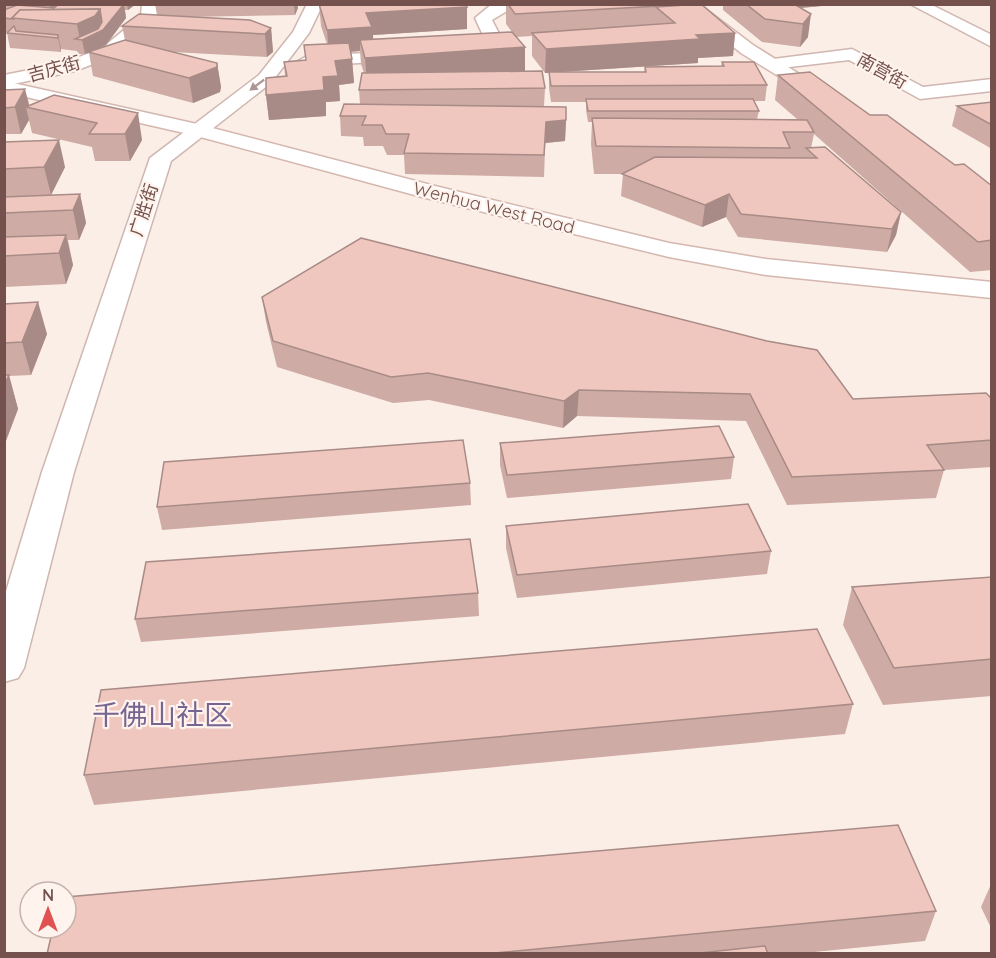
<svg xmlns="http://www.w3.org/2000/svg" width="996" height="958" font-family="Quicksand,'Noto Sans SC',sans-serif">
<rect width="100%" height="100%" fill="#fbeee6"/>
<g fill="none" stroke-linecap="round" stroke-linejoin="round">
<defs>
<g id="street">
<path d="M142,4H158L157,18L114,56L75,71L4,86V75L64,63L102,48L141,16Z"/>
<path d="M307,4H323L309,33L271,83L171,161L74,472L24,668L18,678L4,682V598L42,472L150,158L259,75L293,32Z"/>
<path d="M492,4H508L507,11L492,20L508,51L499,56H469L466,52L469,48L488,46L475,18Z"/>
<path d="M910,4H930L992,35V47Z"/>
<path d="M852,49L923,87L992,79V91L920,99L849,60L773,69L764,64L773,59Z"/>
<path d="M405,51L411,52L414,56L411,60L307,66L298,61L307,56Z"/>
</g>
<g id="secondary">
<path d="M681,4H699L753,45L836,97L826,103L819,101L741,53Z"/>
<path d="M4,81L197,124L435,186L669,243L766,259L992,282V298L766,275L669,257L422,197L193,135L4,92Z"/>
</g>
</defs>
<use href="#street" stroke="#cfb6b0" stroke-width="3"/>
<use href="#secondary" stroke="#d4b7af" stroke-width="3"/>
<use href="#street" fill="#fff" fill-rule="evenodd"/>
<use href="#secondary" fill="#fff" fill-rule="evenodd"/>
</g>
<g fill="#ceaba4">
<path d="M4,4H136L128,10H125L126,18L106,45L94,50L125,40L122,26L157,15L155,4H297L298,8L295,15L184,17L271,28L273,52L267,57L173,52L217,63L221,87L220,92L193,103L93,76L89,53L85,54H78L77,51L61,49V52L10,48L7,33L8,32H4V10H6H4Z"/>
<path d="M319,4L467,7V29L373,35V39L512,32L506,24V4H669V6L735,33L733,56L698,58V63L558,72H644L645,67L721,66L722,62L767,85L765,101H754L759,111L757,119H797L775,100L778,75L870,115L992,186V270L970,272L814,134L811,148L901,212L896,235L887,252L738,237L726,217L702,227L621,196L623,174H594L591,144L592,122H588L586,110V102H551L549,88V73H545L532,56V36L516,37L525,47V71L545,88L544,106L566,120L565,141L545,143L544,177L405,174L404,155H387L383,146H364L363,137L341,136L340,116L360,104L359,90L364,73L361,64L360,51L350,52L352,59L354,83L339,85L340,101L326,102V116L269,120L266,95L285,76L284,62L306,60L304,45L327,44L321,26Z"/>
<path d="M723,4H843L801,8L808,37L800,47L762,42L723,10Z"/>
<path d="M4,90L29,105L54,95L142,140L130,161H95L92,147L32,133L29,120L21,134H4Z"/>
<path d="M992,102V149L952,126L957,106Z"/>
<path d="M4,142L65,167L51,195L80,194L86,223L79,240H68L73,265L66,284L4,287Z"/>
<path d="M262,297L853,399H992V467L944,470L936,498L787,505L746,421L577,416L563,428L429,400L393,403L277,367L266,322Z"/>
<path d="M4,304L47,334L31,375L9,376L18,409L4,446Z"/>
<path d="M500,443L734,457L731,479L507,498L500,465Z"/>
<path d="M470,483L471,505L162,530L157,507Z"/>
<path d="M506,526L771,551L767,574L517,598L506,548Z"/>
<path d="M992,577V696L883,705L843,625L852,587Z"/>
<path d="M478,593L479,616L141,642L135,619Z"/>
<path d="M853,704L845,734L94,805L84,775Z"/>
<path d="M992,882V930L981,907Z"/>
<path d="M936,911L925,941L794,954H47Z"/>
</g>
<g fill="#a88b86">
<path d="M49,4H56L57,7L51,11Z"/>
<path d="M124,4L126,18L106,45L85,54L82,40H80L77,24L100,9Z"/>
<path d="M127,4H136L128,10Z"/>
<path d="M294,4H297L298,8L295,15Z"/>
<path d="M767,4H843L766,11Z"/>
<path d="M467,7V29L373,35L374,50L360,40V51L329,53L327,30L366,13Z"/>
<path d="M811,14L808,37L800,47L803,24Z"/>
<path d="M271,28L273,52L267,57L265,34Z"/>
<path d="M735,33L733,56L698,58V63L545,73L546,49L696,35Z"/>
<path d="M58,35L61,49V52L58,38Z"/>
<path d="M525,47V71L367,82L365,58Z"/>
<path d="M352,59L354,83L339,85L340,101L326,102V116L269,120L266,95L323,77L335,61Z"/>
<path d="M217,63L221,87L220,92L193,103L189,78Z"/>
<path d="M25,89L30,108L26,107L29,120L21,134L15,107Z"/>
<path d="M138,113L142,140L130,161L125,134Z"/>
<path d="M566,120L565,141L545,143L544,177L546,122Z"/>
<path d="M59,140L65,167L51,195L44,167Z"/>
<path d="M80,194L86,223L79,240L73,210Z"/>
<path d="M729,194L726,217L702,227L705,205Z"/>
<path d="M901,212L896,235L887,252L892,229Z"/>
<path d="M66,235L73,265L66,284L59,253Z"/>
<path d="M38,302L47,334L31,375L22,342Z"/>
<path d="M9,375L18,409L4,446V385Z"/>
<path d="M579,390L577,416L563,428L564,401Z"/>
</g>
<g fill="#f0c7bf" stroke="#a88b86" stroke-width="1.5">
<path d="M124,4L103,30L82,40L75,39L98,29L102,22L100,9L20,10L12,18L13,19L4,18V10L17,5L54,8L58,5Z"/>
<path d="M319,4H465L467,7L366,13L372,27L327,30Z"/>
<path d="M508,4H657L659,6L515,14Z"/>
<path d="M701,4L735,33L696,35L700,39L546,49L532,33L675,23L656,7Z"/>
<path d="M746,4H794L811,14L803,24L765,19Z"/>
<path d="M100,9L95,16L77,24L12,18L20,10Z"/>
<path d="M139,14L250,20L271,28L265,34L122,26Z"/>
<path d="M14,26L16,31L58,35V38L7,33Z"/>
<path d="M512,32L525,47L365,58L360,40Z"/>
<path d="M125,40L217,63V67L189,78L88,52Z"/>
<path d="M349,43L352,59L335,61L338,76L323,77L324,90L266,95V78L287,76L284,62L306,60L304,45Z"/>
<path d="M722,62H754L767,85L551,86L549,72H646L645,67L724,66Z"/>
<path d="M542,71L545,88L359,90L362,73Z"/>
<path d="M810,72L870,115H887L955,165L964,164L992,186V240L978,242L778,75Z"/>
<path d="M25,89L15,107L4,108V90Z"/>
<path d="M54,95L138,113L125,134H89L97,123L26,107Z"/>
<path d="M586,99H753L759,111H588Z"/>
<path d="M992,102V125L957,106Z"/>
<path d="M344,104L566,107V120L546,122L544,155L404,153L409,134H386L382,125H362L366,116H340Z"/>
<path d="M592,118L807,120L814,132H783L790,148L596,146Z"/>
<path d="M59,140L44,167L4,169V142Z"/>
<path d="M825,147L901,212L892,229L741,214L729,194L705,205L622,174L655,157L817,158L806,148Z"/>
<path d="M80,194L73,210L4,213V197Z"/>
<path d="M66,235L59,253L4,256V237Z"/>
<path d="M361,238L767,341L817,350L853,399L986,393L992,399V440L927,445L944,470L792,477L750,394L579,390L564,401L428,373L391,377L273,341L262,297Z"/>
<path d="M38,302L22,342L4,343V304Z"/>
<path d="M4,375H9L4,385Z"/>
<path d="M719,426L734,457L507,475L500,443Z"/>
<path d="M463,440L470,483L157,507L164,462Z"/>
<path d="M748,504L771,551L517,575L506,526Z"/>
<path d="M470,539L478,593L135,619L146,562Z"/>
<path d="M992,577V659L894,668L852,587Z"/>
<path d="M817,629L853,704L84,775L101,690Z"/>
<path d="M898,825L936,911L484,954H47L53,928H66V897Z"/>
<path d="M765,946L768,954H691Z"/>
</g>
<defs><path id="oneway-solid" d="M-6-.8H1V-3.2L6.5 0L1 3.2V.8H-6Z" transform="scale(1.5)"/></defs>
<use fill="#ac9794" href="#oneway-solid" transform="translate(257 85) rotate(143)"/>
<g text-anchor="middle" stroke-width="4.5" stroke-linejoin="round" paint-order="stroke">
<g font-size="18" fill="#74514c" stroke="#fef3ed">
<text transform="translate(54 69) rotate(-15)" y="6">吉庆街</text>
<text transform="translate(882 71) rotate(29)" y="6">南营街</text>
<text transform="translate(494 208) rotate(14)" y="6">Wenhua West Road</text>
<text transform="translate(144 210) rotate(-72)" y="6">广胜街</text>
</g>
<g font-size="28" fill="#776490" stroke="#fef3ed">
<text x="162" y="725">千佛山社区</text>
</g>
</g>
<rect width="996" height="958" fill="none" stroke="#74514c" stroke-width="12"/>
<g transform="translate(48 910)"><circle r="28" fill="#fef3ed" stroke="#c7b2ad" stroke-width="1.5"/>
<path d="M0-4.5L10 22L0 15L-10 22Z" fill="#e05152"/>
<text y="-9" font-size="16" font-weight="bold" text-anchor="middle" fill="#74514c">N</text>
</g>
</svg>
